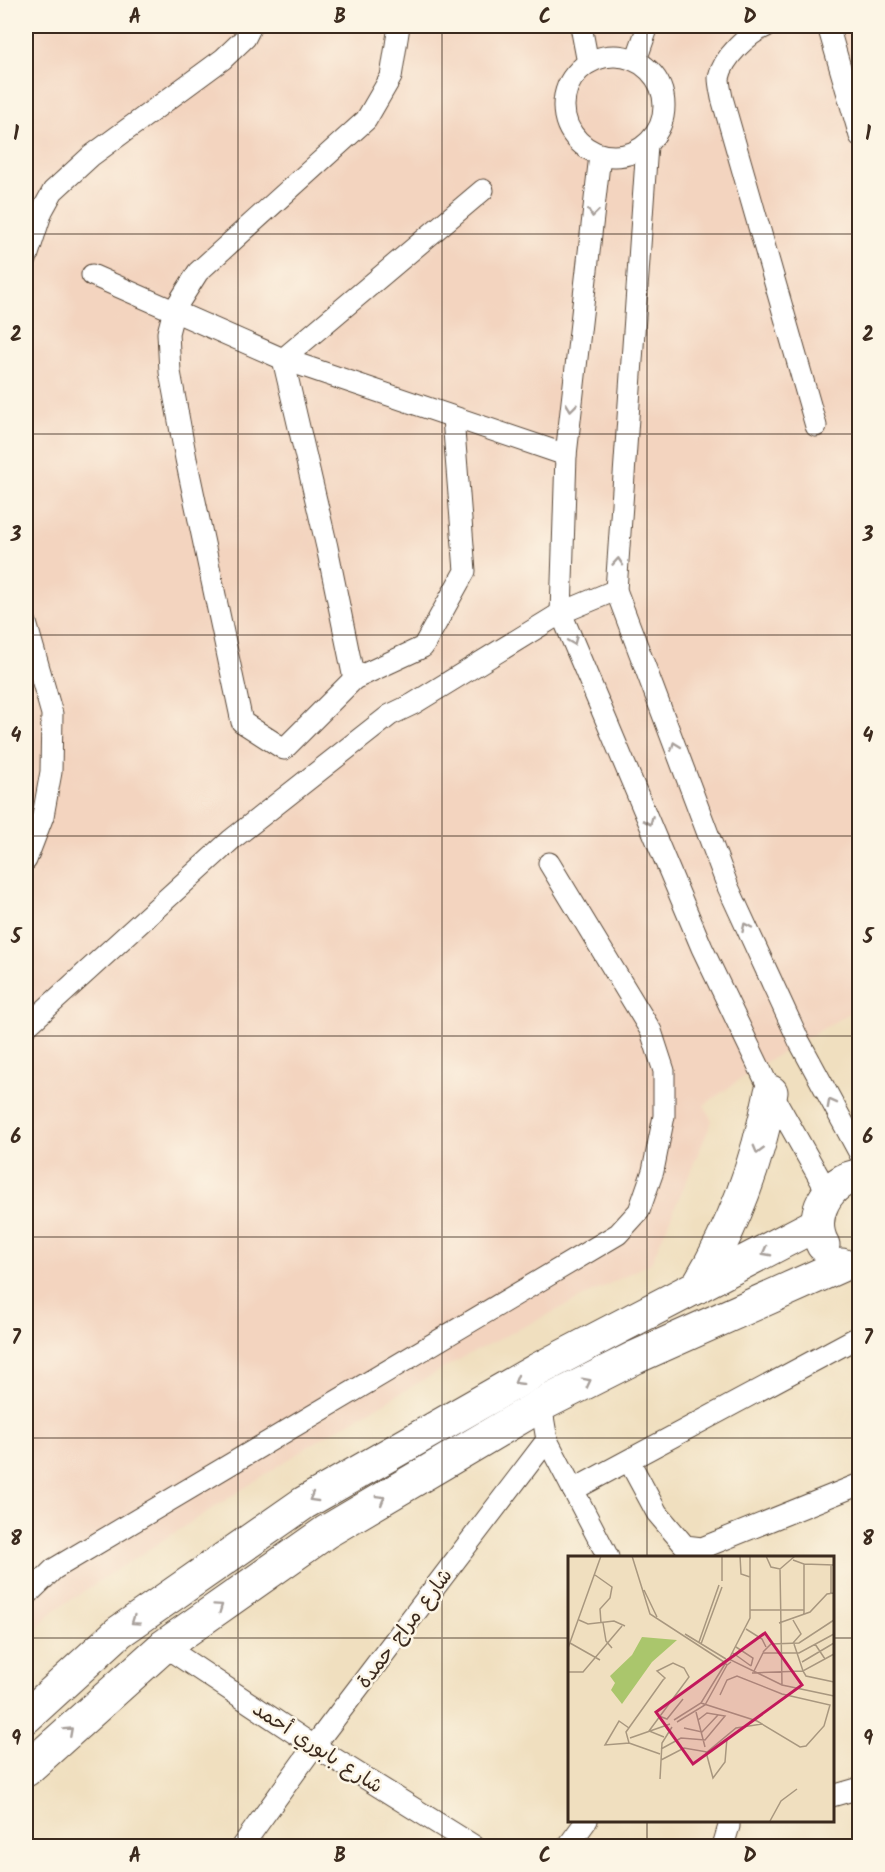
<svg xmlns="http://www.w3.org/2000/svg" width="885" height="1872" font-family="Kalam,'Playpen Sans Arabic',sans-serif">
<rect width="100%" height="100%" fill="#fcf5e5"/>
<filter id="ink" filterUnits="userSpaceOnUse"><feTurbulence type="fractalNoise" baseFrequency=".0167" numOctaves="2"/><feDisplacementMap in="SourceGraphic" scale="12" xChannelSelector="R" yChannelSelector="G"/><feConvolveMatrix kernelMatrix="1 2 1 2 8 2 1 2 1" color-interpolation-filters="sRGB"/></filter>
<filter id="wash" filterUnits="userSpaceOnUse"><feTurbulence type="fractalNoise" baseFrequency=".008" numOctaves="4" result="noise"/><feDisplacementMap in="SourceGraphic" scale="24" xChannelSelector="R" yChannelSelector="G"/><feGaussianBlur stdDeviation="1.35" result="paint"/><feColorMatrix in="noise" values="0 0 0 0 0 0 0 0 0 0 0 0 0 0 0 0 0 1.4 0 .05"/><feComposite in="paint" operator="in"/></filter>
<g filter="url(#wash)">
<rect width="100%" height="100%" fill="#f0dfbf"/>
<path fill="#f3d4bf" d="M26,26H859V1022L853,1011L759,1066L704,1105L712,1121L651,1263L469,1354L325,1436L53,1611L26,1642Z"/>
</g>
<g filter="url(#ink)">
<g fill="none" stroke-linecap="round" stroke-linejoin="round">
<defs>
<g id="street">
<path d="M399,26L391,77L366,120L198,272L174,310L168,333L170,372L186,459L242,722L284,749L354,679L423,647L465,571L453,418"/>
<path d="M581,26L588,63"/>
<path d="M767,26C749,33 723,57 719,78C719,84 721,92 722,98L816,426"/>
<path d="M828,26L860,136"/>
<circle cx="614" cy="106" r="50"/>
<path d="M636,60L648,26"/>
<path d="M647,145L616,590L728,887L799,1041L860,1154"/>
<path d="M600,155L566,455L561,613L702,948L771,1092L828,1193"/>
<path d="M26,260L42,211L53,191L91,156L223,59L245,38L251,26"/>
<path d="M92,275L283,359L566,455"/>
<path d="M26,623L52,714L51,772L43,816L26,860"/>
<path d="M354,679L327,547L283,359L483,190"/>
<path d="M26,1027L231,840L390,715L413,704L561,613L616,590"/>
<path d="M547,1440L608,1557"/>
<path d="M629,1461L657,1513L685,1546L702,1548L860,1484"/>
<path d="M573,1490L860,1336"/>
<path d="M26,1596L54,1569L618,1234L639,1211L653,1171L664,1116V1071L651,1031L549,863"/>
<path d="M164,1646L314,1746L474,1846"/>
<path d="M832,1796L860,1788"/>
<path d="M242,1846L314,1746L547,1440L541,1405"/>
<path d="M568,1846L587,1820"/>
<path d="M723,1846L729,1826V1820"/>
</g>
<g id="primary">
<path d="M823,1245C807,1218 828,1178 860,1176"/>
<path d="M697,1287C735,1224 757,1164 771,1092"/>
<path d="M26,1717L119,1632L304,1503L537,1370L817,1224"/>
<path d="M26,1770L164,1646L326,1532L541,1405L636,1357L842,1265"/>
</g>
</defs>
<use href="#street" stroke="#564536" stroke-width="23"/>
<use href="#primary" stroke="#564536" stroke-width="35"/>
<use href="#street" stroke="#fff" stroke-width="21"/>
<use href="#primary" stroke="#fff" stroke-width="33"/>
</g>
<defs><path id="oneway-chevron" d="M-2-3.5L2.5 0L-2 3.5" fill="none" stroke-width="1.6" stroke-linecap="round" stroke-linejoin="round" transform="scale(1.5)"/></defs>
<g stroke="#a79f9a">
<use href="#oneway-chevron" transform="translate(593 213) rotate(97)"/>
<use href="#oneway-chevron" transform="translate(571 407) rotate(97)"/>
<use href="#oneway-chevron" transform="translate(618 562) rotate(-86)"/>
<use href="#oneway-chevron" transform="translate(573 641) rotate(67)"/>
<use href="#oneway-chevron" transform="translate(675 746) rotate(-111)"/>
<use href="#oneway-chevron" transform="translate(649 821) rotate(67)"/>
<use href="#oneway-chevron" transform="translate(746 927) rotate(-115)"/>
<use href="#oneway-chevron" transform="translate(831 1103) rotate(-118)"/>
<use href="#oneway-chevron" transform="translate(758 1150) rotate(105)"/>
<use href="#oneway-chevron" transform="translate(766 1252) rotate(152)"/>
<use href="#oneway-chevron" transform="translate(518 1381) rotate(150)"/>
<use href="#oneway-chevron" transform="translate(587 1382) rotate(-27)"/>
<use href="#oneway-chevron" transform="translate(313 1498) rotate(150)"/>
<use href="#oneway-chevron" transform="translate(381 1499) rotate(-31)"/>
<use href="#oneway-chevron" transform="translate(219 1607) rotate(-35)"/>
<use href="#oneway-chevron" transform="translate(135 1621) rotate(145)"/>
<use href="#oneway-chevron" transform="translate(69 1731) rotate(-42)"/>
</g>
</g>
<path fill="none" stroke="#3b2a1e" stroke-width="1.5" stroke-opacity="0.55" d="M238,26V1846M442,26V1846M647,26V1557M26,234H860M26,434H860M26,635H860M26,836H860M26,1036H860M26,1237H860M26,1438H860M26,1638H570M832,1638H860M647,1820V1846"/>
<g text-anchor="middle" stroke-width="5" stroke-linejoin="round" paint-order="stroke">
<g font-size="20" fill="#3b2a1e" stroke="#fcf5e5">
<text transform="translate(404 1628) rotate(-53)" y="7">شارع مراح حمدة</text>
<text transform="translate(318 1747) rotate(33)" y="7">شارع بابوري أحمد</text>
</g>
</g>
<g transform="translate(568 1556)">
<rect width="266" height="266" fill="#f0dfbf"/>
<path d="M74,81L109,84L84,106L54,148L43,134L47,127L42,120L64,99Z" fill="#aac66c"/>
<path fill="none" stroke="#a8977f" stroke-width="1.5" d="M64,0L82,58L156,106M172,0L173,18L182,21M198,0L203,11L212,13L227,0M225,4L236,8V59M236,8L266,9M263,9V37M212,13L214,129M27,19L44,31L42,42L32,53L33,67M154,25V0M76,34L89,61M182,54H236M11,64L20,68L46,65L57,70M35,67L38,85L44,92M211,67L242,56L259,38L266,37M178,73L194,83L198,91M117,78L158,103M131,86L151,29M2,87L32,104M225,87L233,78L225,64M133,88L154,31M226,88L235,115L266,98M247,88L257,103M168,91L185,102L183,110M0,92L33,0M195,96L203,88L231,87L266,64M165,97L183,110M161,103L182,62V0M163,106L159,109L156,106L161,103L214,129L266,140M234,106L266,87M186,115L195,97H231L266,78M0,116H15L54,70M184,117L235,115L238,120L266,126M133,147L189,165L232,191L238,190L256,170L262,149L214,138L169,120L159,124L152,139M128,156L137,191M91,160L99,163L115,143M106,164L133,147L157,108M109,166L137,149L159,109M61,172L51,165L37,189L61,187L58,176L95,124L97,122L89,115L105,107L116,112L121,121L81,175L96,181M116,172L134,176L150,159M62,182L102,168M61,187L92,198M93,193L113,182L137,184L157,160L139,157L130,164M138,196L145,222L157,206L159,182M93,204L116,192L139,196L168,172L194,168M92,223L94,187L104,171M202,265L213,245L229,233"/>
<path fill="#c2185b" fill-opacity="0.15" stroke="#c2185b" stroke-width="3" d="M197,77L234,129L125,208L88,156Z"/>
<rect width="266" height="266" fill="none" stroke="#3b2a1e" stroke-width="3"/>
</g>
<rect width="885" height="1872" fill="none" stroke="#fcf5e5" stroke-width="66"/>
<rect x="33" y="33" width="819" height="1806" fill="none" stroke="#3b2a1e" stroke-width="2"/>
<g font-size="20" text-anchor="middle" font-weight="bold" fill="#3b2a1e">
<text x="135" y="23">A</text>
<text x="340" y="23">B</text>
<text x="545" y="23">C</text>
<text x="750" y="23">D</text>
<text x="16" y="140">1</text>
<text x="868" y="140">1</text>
<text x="16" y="341">2</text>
<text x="868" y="341">2</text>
<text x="16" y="541">3</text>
<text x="868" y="541">3</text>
<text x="16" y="742">4</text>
<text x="868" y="742">4</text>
<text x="16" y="943">5</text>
<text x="868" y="943">5</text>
<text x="16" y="1143">6</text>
<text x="868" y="1143">6</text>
<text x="16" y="1344">7</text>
<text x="868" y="1344">7</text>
<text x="16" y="1545">8</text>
<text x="868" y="1545">8</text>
<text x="16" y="1745">9</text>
<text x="868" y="1745">9</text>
<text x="135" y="1862">A</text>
<text x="340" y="1862">B</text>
<text x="545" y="1862">C</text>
<text x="750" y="1862">D</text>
</g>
</svg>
